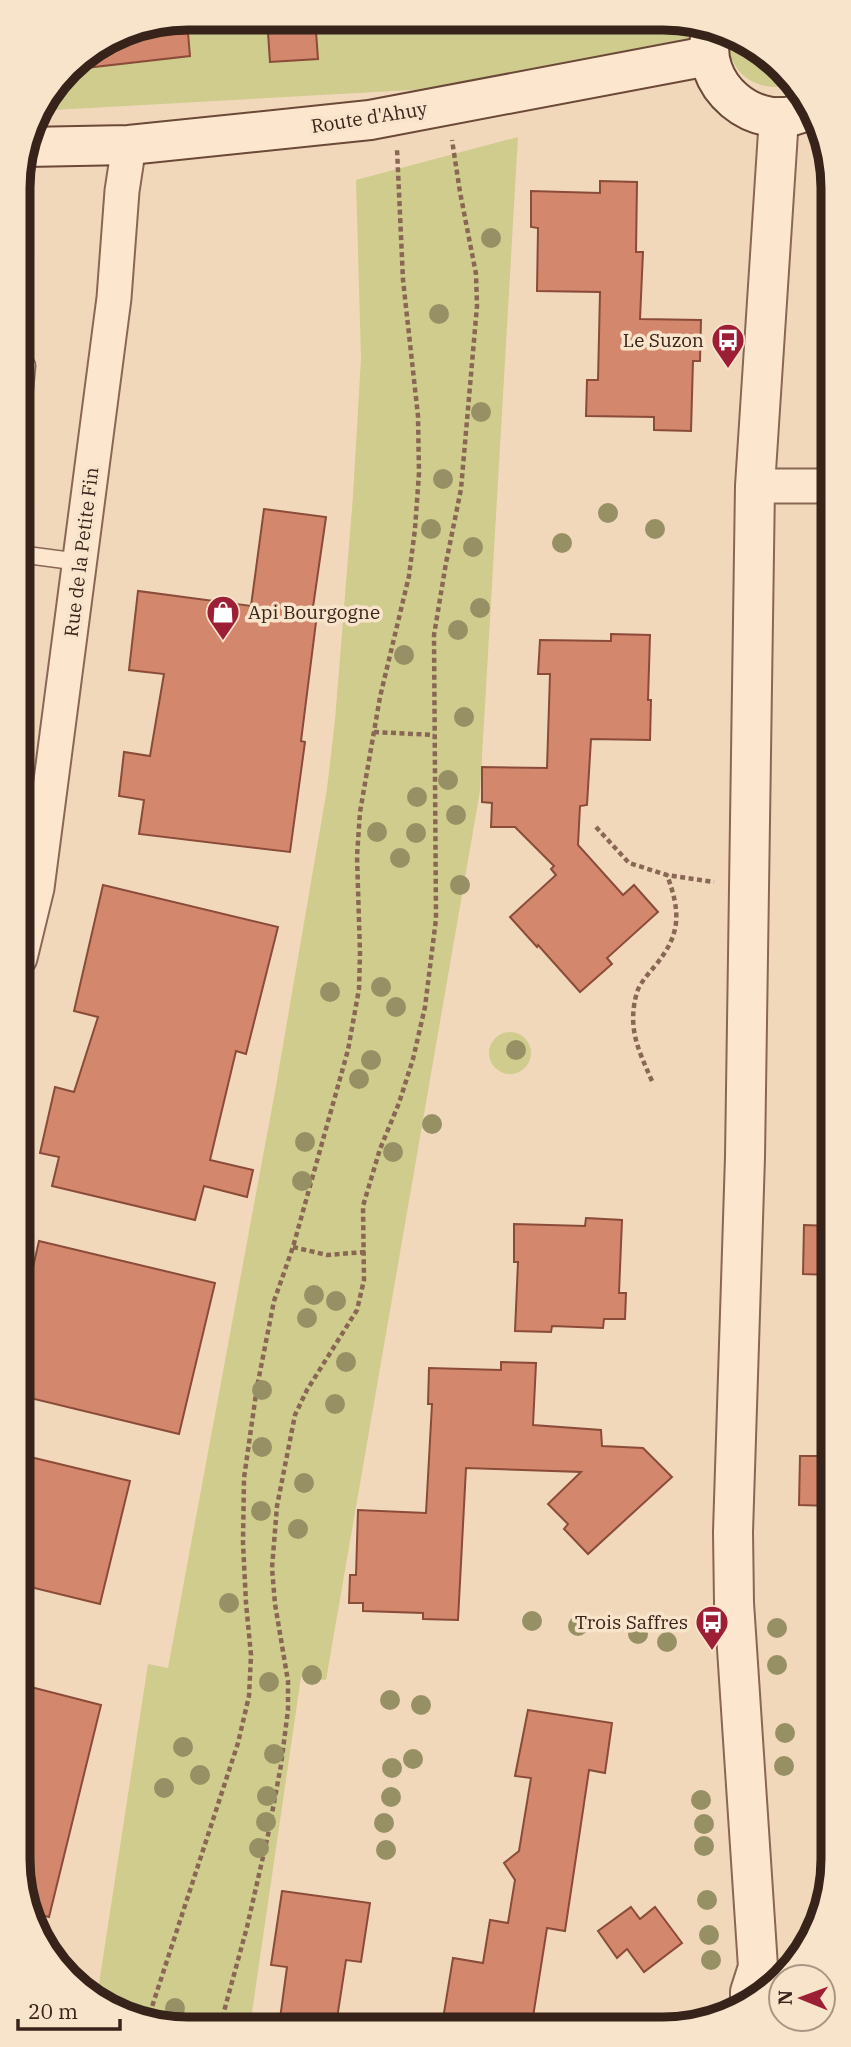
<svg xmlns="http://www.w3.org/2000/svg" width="851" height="2047" font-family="'IBM Plex Serif',serif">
<rect width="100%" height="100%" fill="#f1d8bb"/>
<g fill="#cfcc8e">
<path d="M188,18L696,21L710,36L521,84L36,111L75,60L123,30Z"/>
<path d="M727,38L783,67L793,85C758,93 729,76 727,38Z"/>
<path d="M518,137L480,791L326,1680L301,1677L250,2026H155L97,1997L148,1664L168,1668L276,1086L327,789L335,720L353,496L361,358L356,180Z"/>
<circle cx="510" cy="1053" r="21"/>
</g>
<g fill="#d3876d" stroke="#8a4b38" stroke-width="2">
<path d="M267,18H315L318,59L270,62Z"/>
<path d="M124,30V38L188,33L190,56L68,70L75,60Z"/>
<path d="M600,181L637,182L636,252H643L640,319L701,320L700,361H693L691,431L654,430V417L586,416L587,380H598L600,292L537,291L538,228L531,227V191L600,193Z"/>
<path d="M264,509L326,517L312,614H317L301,741L305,742L290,852L139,834L144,800L119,796L124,752L150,756L164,674L129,670L138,591L251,606Z"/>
<path d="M611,634L650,635L648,700H651L650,740L591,739L587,805L580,806L578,845L623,895L634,885L658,912L607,958L612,964L580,992L538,945L537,947L510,917L556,875L551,869L554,866L515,827H491L492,803L482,802V767L547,768L550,674H538L540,640L611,641Z"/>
<path d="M103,885L278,927L246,1054L236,1051L210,1160L253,1170L247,1197L204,1186L195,1220L52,1186L59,1157L40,1153L55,1087L74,1092L98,1017L74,1011Z"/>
<path d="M586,1218L622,1220L619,1293H626L625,1319H604L603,1328L552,1326L551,1332L515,1331L518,1262H514V1224L585,1226Z"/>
<path d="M804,1225L831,1226V1275L803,1274Z"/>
<path d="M39,1241L215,1283L179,1434L22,1396L21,1288L28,1289Z"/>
<path d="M501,1362L536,1363L533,1425L601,1430L602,1446L643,1448L672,1477L588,1554L564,1529L568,1524L548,1504L581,1472L466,1468L458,1620L423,1619V1613L363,1611V1603H349L350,1575H356L358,1510L426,1513L432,1404H428L429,1368L501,1370Z"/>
<path d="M22,1455L130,1481L100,1604L22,1585Z"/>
<path d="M800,1456H832V1506L799,1505Z"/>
<path d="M23,1685L101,1705L49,1917L29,1912L23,1903Z"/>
<path d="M528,1710L612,1723L605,1773L589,1770L565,1931L547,1928L533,2017H530L529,2025H442L453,1958L483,1963L490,1920L508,1923L515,1880L504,1863L519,1851L531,1778L515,1776Z"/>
<path d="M282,1891L370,1903L361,1962L346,1960L336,2025L279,2026L287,1967L271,1965Z"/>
<path d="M631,1907L640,1919L655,1907L682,1943L644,1972L627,1949L617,1958L598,1931Z"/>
</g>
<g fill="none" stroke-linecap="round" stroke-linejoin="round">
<defs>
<g id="service">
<path d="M19,451L27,365"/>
<path d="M19,554L80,562"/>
</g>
<g id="minor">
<path d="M755,486H829"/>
<path d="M20,958L37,888L114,298L122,191L129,145"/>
</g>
<path id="tertiary" d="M750,2004V1992L758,1967L734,1603L733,1532L745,1157L755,486L779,117"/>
<g id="secondary">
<path d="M712,30C695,84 757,137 808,110"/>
<path d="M26,147L129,145L370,120L708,56"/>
</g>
</defs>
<use href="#service" stroke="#896754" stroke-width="19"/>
<use href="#minor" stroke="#896754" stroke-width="37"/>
<use href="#tertiary" stroke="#896754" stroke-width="42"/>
<use href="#secondary" stroke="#6b4837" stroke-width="42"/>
<g stroke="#896754" stroke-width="4.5" stroke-dasharray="5 3.5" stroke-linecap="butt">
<path d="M374,732L434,735"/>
<path d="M596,827L629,863L667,875L714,882"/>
<path d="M652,1081C638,1049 627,1028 637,992C640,983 649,973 655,966C681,934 681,913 667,875"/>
<path d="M293,1247L327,1255L365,1252"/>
<path d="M147,2022L238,1743L249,1696L251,1655L246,1603L243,1543L244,1478L257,1387L274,1301L293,1247L348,1050L359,989L360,953L357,856L360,812L380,697L409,576L415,529L419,473L418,416L403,280L397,149"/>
<path d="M220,2026L247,1927L268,1835L281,1765L288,1710V1681L275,1604L272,1568L277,1506L295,1415L307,1390L357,1310L364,1280L363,1206L380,1149L399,1103L413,1059L425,1007L436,919L434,635L446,563L461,489L477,306L476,274L460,192L452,140"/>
</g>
<use href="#service" stroke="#fce7ce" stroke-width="16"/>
<use href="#minor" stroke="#fce7ce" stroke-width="33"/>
<use href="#tertiary" stroke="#fce7ce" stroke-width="38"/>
<use href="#secondary" stroke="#fce7ce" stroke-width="38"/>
</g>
<g fill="#989065">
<circle cx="491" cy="238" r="10"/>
<circle cx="439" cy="314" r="10"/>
<circle cx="481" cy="412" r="10"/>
<circle cx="443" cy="479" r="10"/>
<circle cx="608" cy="513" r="10"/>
<circle cx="431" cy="529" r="10"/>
<circle cx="655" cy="529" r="10"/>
<circle cx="562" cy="543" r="10"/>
<circle cx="473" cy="547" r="10"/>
<circle cx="480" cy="608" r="10"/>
<circle cx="458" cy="630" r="10"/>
<circle cx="404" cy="655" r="10"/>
<circle cx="464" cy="717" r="10"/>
<circle cx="448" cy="780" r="10"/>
<circle cx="417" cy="797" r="10"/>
<circle cx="456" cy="815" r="10"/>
<circle cx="377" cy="832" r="10"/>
<circle cx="416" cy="833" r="10"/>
<circle cx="400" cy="858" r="10"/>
<circle cx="460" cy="885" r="10"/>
<circle cx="381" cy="987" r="10"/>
<circle cx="330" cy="992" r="10"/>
<circle cx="396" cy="1007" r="10"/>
<circle cx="516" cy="1050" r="10"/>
<circle cx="371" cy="1060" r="10"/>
<circle cx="359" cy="1079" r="10"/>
<circle cx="432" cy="1124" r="10"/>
<circle cx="305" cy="1142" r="10"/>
<circle cx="393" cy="1152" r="10"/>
<circle cx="302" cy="1181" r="10"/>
<circle cx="314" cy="1295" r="10"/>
<circle cx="336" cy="1301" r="10"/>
<circle cx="307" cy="1318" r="10"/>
<circle cx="346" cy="1362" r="10"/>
<circle cx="262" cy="1390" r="10"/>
<circle cx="335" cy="1404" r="10"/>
<circle cx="262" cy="1447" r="10"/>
<circle cx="304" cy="1483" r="10"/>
<circle cx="261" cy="1511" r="10"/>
<circle cx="298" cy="1529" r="10"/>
<circle cx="229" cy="1603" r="10"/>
<circle cx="532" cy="1621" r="10"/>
<circle cx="578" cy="1626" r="10"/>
<circle cx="777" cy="1628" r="10"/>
<circle cx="638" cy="1634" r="10"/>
<circle cx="667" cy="1642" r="10"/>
<circle cx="777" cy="1665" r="10"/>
<circle cx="312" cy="1675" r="10"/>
<circle cx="269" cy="1682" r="10"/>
<circle cx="390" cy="1700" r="10"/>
<circle cx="421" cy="1705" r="10"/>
<circle cx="785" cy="1733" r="10"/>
<circle cx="183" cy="1747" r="10"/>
<circle cx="274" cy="1754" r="10"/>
<circle cx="413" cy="1759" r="10"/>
<circle cx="784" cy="1766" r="10"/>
<circle cx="392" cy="1768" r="10"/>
<circle cx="200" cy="1775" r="10"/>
<circle cx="164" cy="1788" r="10"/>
<circle cx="267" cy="1796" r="10"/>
<circle cx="391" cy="1797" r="10"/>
<circle cx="701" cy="1800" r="10"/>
<circle cx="266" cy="1822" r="10"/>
<circle cx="384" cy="1823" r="10"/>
<circle cx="704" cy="1824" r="10"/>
<circle cx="704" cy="1846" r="10"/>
<circle cx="259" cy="1848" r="10"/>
<circle cx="386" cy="1850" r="10"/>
<circle cx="707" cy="1900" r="10"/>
<circle cx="709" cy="1935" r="10"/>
<circle cx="711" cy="1960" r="10"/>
<circle cx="175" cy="2008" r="10"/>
</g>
<defs>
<symbol id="bus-pin" viewBox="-11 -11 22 30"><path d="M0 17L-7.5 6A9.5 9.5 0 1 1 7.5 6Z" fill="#9d1f35" stroke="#f8e3cb"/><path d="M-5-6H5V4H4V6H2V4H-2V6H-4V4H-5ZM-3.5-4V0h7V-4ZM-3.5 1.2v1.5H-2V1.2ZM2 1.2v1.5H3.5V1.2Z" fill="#fff"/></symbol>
<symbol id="shop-pin" viewBox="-11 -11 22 30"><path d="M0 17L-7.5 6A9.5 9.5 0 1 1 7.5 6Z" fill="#9d1f35" stroke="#f8e3cb"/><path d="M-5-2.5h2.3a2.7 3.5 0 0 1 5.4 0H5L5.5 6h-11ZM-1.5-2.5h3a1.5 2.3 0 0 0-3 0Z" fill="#fff"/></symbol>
</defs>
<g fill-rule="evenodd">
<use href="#bus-pin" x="709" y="321" width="38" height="52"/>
<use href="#shop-pin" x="204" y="593" width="38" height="52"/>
<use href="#bus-pin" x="693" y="1603" width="38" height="52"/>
</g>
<g text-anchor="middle" stroke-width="7" stroke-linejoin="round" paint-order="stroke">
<g font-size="19" fill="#37231a" stroke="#f8e3cb">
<text transform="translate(369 117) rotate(-9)" y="7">Route d'Ahuy</text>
<text transform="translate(81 552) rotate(-83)" y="7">Rue de la Petite Fin</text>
</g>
<g font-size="19" fill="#37231a" stroke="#f8e3cb" text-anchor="end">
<text x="704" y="347">Le Suzon</text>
<text x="248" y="619" text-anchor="start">Api Bourgogne</text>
<text x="688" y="1629">Trois Saffres</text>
</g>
</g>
<path d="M0 0H851V2047H0ZM188 30H663A158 158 0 0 1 821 188V1859A158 158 0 0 1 663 2017H188A158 158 0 0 1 30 1859V188A158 158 0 0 1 188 30Z" fill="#f8e3cb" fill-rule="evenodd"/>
<path fill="none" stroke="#37231a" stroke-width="9" d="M188 30H663A158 158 0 0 1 821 188V1859A158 158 0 0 1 663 2017H188A158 158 0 0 1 30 1859V188A158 158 0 0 1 188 30Z"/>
<g transform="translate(802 1998) rotate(271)"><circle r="33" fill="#f8e3cb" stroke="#ab9684" stroke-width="2"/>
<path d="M0-5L12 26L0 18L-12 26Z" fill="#9d1f35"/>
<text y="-10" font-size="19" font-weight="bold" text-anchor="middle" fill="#37231a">N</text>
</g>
<path d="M18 2019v10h102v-10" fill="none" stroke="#37231a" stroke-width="3.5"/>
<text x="28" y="2019" font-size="21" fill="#37231a" stroke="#f8e3cb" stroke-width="5" paint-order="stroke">20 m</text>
</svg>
